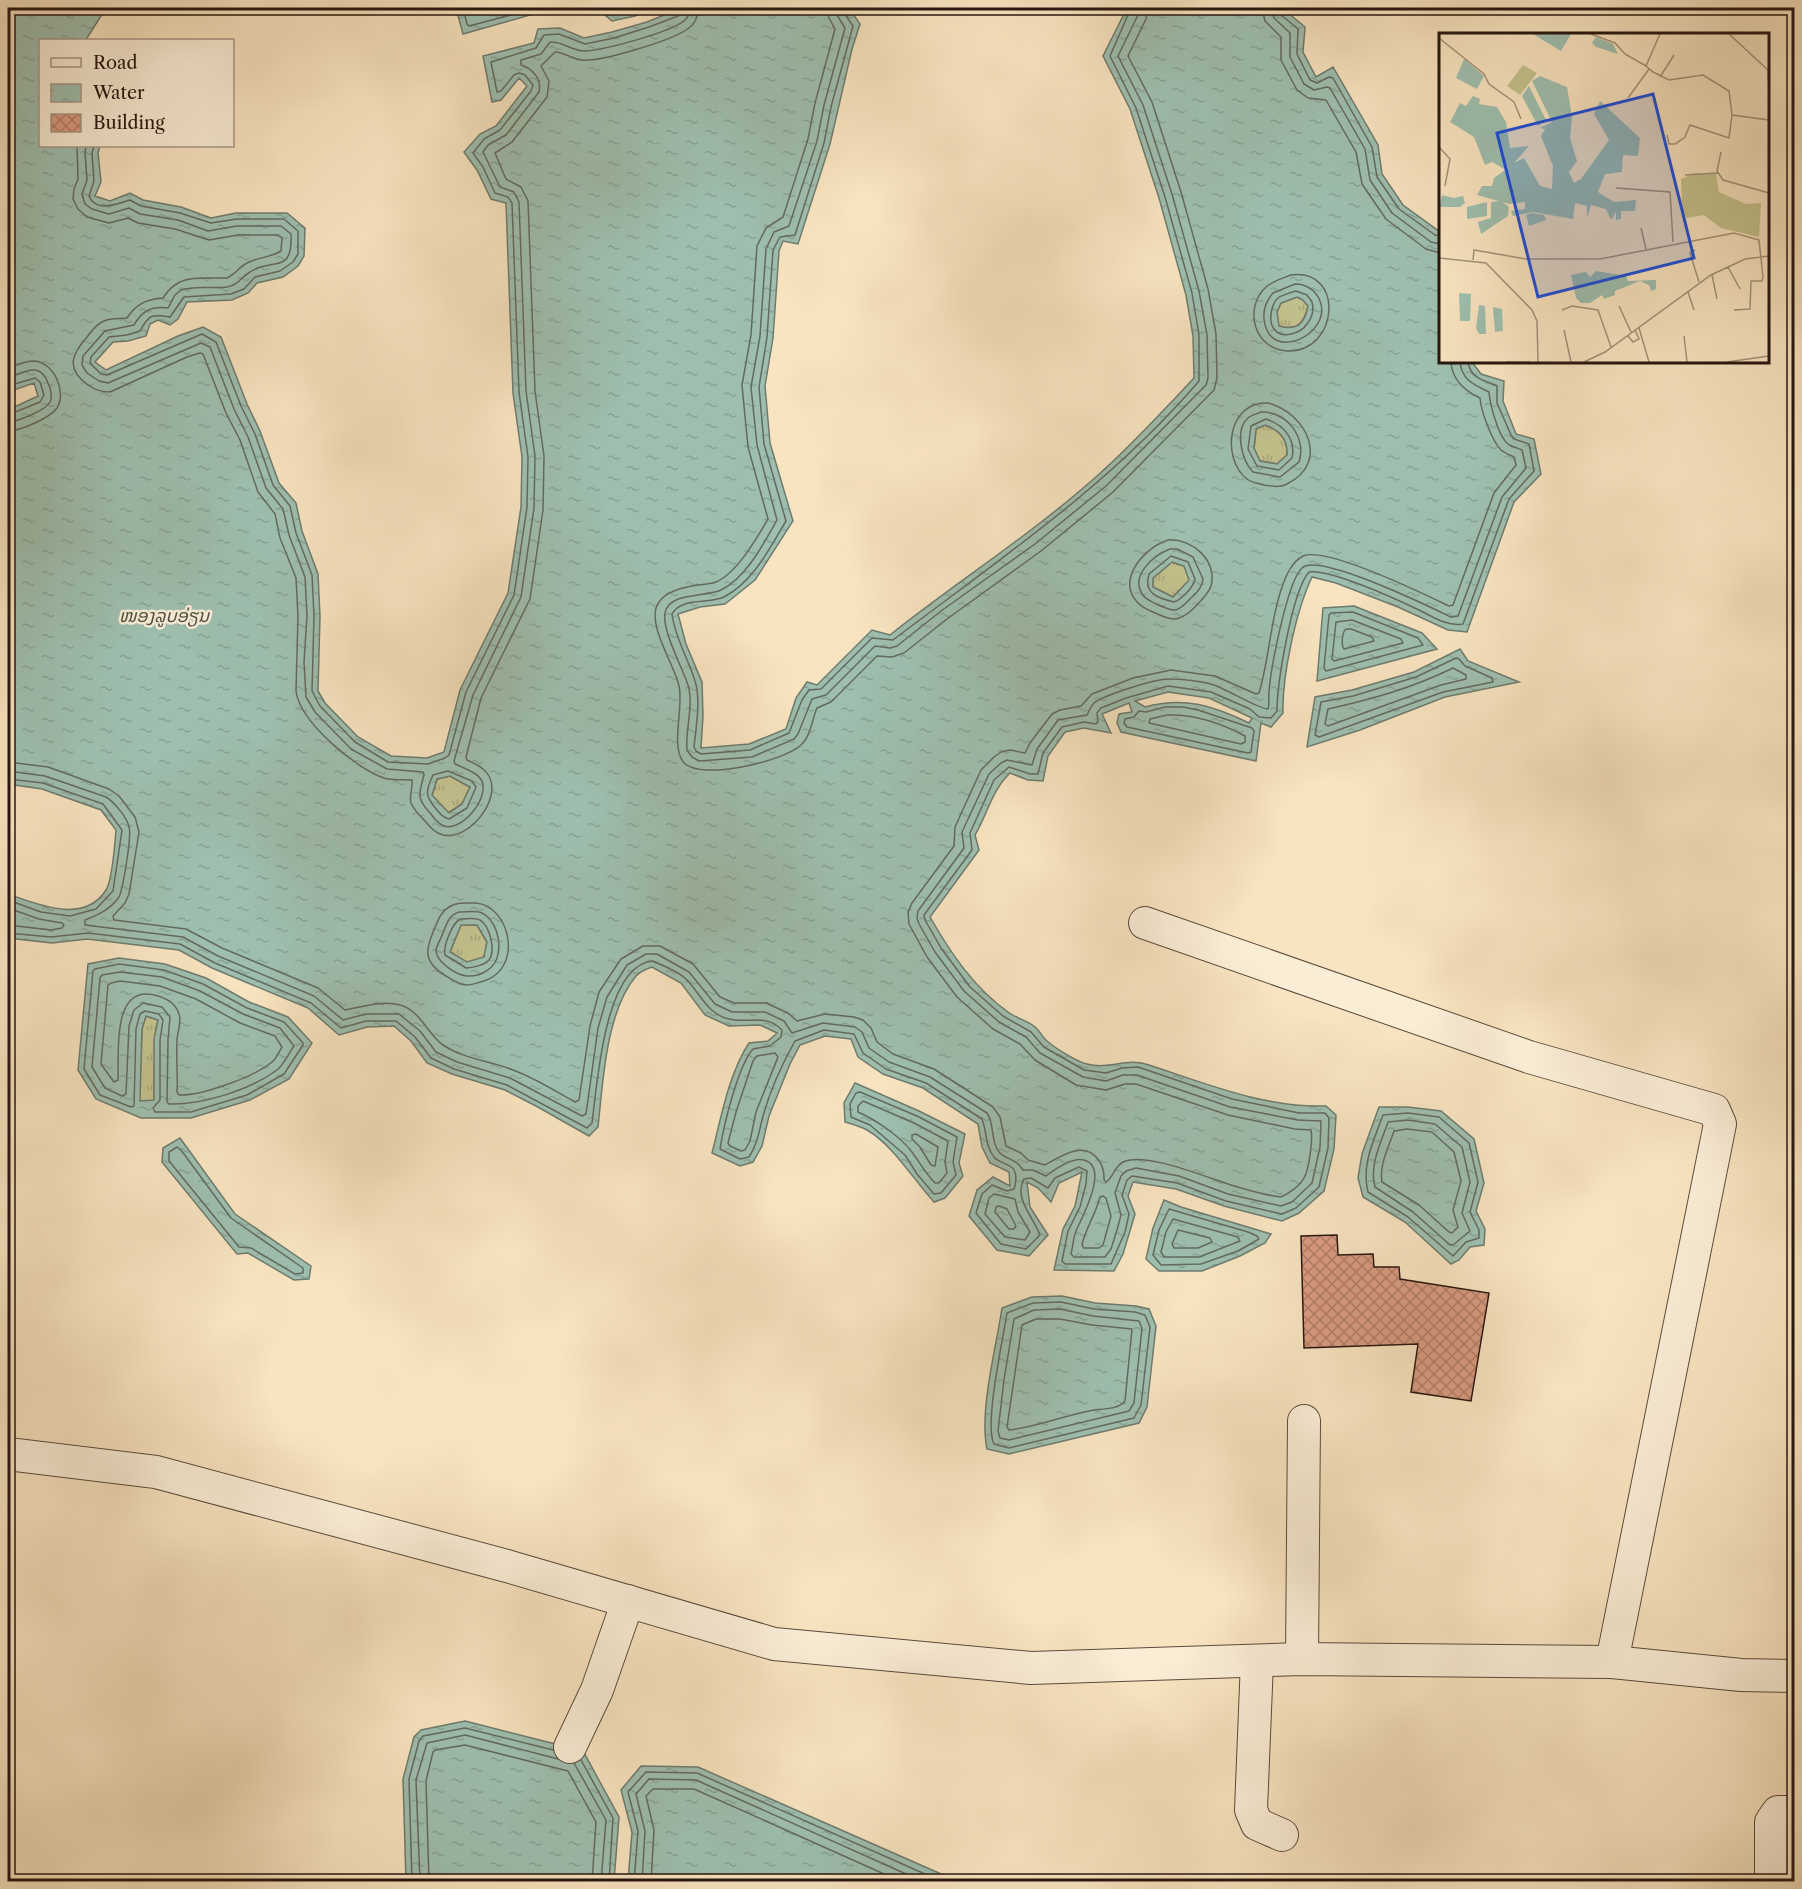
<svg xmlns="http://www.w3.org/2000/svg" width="1802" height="1889" font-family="'Libre Caslon Text','Noto Sans Lao',serif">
<defs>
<pattern id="grass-tufts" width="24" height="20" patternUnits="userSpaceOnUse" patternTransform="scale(1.5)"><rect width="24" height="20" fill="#c3c28e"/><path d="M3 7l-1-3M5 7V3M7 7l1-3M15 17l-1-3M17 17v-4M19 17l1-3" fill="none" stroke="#a8a679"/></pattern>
<pattern id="water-ripples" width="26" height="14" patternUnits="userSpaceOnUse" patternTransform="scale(1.5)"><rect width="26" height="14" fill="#9ebfaf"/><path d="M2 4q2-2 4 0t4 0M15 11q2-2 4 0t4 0" fill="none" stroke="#88a396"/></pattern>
<pattern id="building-cross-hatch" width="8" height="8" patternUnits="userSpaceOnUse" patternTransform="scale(1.5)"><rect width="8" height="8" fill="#da9b81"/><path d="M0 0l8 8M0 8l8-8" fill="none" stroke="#b17d68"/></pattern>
</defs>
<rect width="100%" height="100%" fill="#f8e4c0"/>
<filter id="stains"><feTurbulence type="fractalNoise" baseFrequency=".00333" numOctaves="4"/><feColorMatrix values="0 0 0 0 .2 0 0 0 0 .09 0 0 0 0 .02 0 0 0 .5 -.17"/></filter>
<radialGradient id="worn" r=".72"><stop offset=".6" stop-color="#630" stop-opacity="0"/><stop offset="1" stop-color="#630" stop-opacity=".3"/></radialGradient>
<g fill="url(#grass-tufts)" stroke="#756c4f" stroke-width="1.5">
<path d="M1297,297L1303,300L1308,306C1304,324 1297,331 1278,326L1277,312L1281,303Z"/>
<path d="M1264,425C1280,430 1288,440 1287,455L1277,464L1260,461L1254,449L1256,429Z"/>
<path d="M1172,562L1184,566L1190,580L1173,597L1153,587V578Z"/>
<path d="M450,776L470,787L462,804L448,813L432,796L437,779Z"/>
<path d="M461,925H477L487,942L484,957L467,963L450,952Z"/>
<path d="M146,1016L158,1020C153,1047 155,1074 154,1101H139L142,1029Z"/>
</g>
<g fill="url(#water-ripples)" stroke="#6e7b6f" stroke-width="1.5" fill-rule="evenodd">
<path d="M8,8H106L87,38V40H40V146H100L98,153L101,182L95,196L110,201L130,193L143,200L181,207L211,218L236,213H287L305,228L304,256L298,266L283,277L257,283L248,293L232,300L187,302L178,319L170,325L158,320L150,324L146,336L128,341L113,342L95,362L106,370L178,336L203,327L221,337L247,404L260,431L279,483L296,503L302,531L318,574L320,616L318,691L325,703L358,737L391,756L427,758L444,752L460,690L508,593L521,507L522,457L513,393L506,203L491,199L477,170L464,152L480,134L496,126L527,86L519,78L501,100L492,102L483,56L534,43L538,29L560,28L584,38L612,32L647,22L679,9L678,8H849L860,24L852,49L830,144L798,244L783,241L779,251L773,338L765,386L770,443L793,521L755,580L725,604L700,607L678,614L686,644L702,682L703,716L701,748L749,744L786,729L796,698L807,682L817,685L872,630L890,635C958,581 1032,534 1097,476C1131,446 1163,411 1194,378L1193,336L1186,295L1159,198L1130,109L1103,56L1127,8H1282L1305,27L1303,52L1316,77L1333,67L1378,145L1382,174L1403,205L1440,232V362H1472L1481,374L1504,381L1503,401L1516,434L1534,439L1541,474L1514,502L1467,632L1448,630L1398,607L1336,583L1312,577C1296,611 1282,675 1283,713L1271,727L1261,723L1256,761L1121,732L1117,723L1119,714L1132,712L1129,703L1102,714L1111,733L1084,728L1065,732L1048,756L1043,781L1028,780L1010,773C992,790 987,815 975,835L979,850L930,917C950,952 974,988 1008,1012C1016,1018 1028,1021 1035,1027C1040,1031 1043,1038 1047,1041C1055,1048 1077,1062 1087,1064C1109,1070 1127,1057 1149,1065C1207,1084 1265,1108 1326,1106L1336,1115L1334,1149L1324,1191L1299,1213L1282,1221L1224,1206L1176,1189L1133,1182L1128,1196L1135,1214L1123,1254L1114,1271L1054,1270L1063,1229L1075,1206L1082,1172L1059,1183L1051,1202L1038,1188L1027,1182L1030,1207L1048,1235L1029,1256L997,1250L969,1216L977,1190L993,1177L1010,1186L1009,1172L990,1163L982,1147L978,1124L923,1088L883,1074L858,1057L851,1039L825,1036L800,1045L790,1064L769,1116L762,1146L753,1162L740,1166L712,1153C721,1118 729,1073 749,1043L768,1041L777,1033L760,1025L729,1026L705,1015L681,983L652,967C646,969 640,972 636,976C606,1012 603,1081 598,1127L589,1136L536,1106L505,1090L452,1074L427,1063L411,1041L394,1026L367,1027L339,1035L308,1008L212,968L179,950L87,939L52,943L8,938V894C37,904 84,925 106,890C112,881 115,843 116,830L101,810L42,789L8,784V410L38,396L34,383L8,392ZM1297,297L1303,300L1308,306C1305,324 1297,331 1279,326L1277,312L1281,303ZM1265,425C1280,430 1288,440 1287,455L1277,464L1260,461L1254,448L1256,429ZM1172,562L1184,566L1189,580L1173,597L1153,587V578ZM1168,692L1209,698L1252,718L1249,723C1214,706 1184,696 1145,707L1135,701ZM450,776L470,787L462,804L449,813L432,795L437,779ZM461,925H477L487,942L484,957L467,962L450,952Z"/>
<path d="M456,8H555L463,34Z"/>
<path d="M604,8H652L635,16L612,21L605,15Z"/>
<path d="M1354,606L1422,633L1437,649L1317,681L1323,608Z"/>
<path d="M1460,649L1468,661L1519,682L1445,697L1360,730L1307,747L1315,697L1352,690L1414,672Z"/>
<path d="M119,958L165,964L206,978L249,1002L288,1017L312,1043L289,1079L250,1100L191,1118H141L96,1099L78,1070L88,964ZM146,1016L158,1020L154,1039V1100L140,1101L142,1029Z"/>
<path d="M855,1083L919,1111L965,1134L959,1163L963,1176L945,1198L934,1202C913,1179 893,1145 867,1130C860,1126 852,1124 845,1122L844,1103Z"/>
<path d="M1379,1107H1408L1441,1111L1474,1139L1484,1183L1476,1211L1485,1229L1484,1245L1470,1247L1459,1260L1451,1264L1405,1222L1363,1197L1358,1178L1362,1154Z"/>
<path d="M180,1138L235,1214L311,1266L309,1279L294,1280L248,1253L237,1254L162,1162L163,1148Z"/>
<path d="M1164,1200L1181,1207L1271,1234L1265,1243L1240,1256L1202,1271H1159L1146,1259L1153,1228Z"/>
<path d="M1062,1296L1095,1303L1136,1306L1149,1309L1156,1326L1147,1407L1139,1423L1009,1454L987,1449C979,1410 996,1349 1002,1308L1032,1297Z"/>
<path d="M465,1721L583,1751L619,1817L614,1881H406L403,1779L414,1737L421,1730Z"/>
<path d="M641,1766L698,1767L957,1881H628L632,1832L621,1790Z"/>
</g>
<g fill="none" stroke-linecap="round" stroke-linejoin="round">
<g stroke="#626a60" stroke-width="1.5">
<path d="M463,8L467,24L469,26L537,8"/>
<path d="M827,8L829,18L835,29L815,103L808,139L783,217L766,228L757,246L751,335L742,385L748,447L768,519C757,538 737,573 716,582C711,584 703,584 698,585C683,587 661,592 656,608C650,630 675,666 679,686C684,707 670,747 684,763C702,781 784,761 801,745C811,736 812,719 817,708L831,702L877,656L892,657L904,653L947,619L1041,551L1113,492L1214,390L1217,378L1216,334L1208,289L1181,192L1152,102L1128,56L1146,19L1148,8"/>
<path d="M836,8L837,15L845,28L824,105L817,141L789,226L774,232L766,249L760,336L751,387L757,445L777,520C764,543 746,578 721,590C707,597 668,592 665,613C662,630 681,665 687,682C695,703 685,728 687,750L692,757L699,761L752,757L794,739L798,734L812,699L826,695L875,646L890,648L897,646L941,611L1035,544L1106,486L1206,385L1208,378L1207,335L1199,291L1172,194L1143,105L1118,56L1138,15L1139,8"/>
<path d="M844,8V13L853,26L831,107L824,143L795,235L780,237L773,250L767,337L759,387L764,444L786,521C770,548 753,582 724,597C710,604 681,597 672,614C675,638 688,658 695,681C701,699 696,728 694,747L696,751L701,754L750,750L789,733L802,700L809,690L821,689L872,638L893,640C1000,559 1111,484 1199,381V335L1192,293L1165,197L1136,108L1110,56L1131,8"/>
<path d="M1262,8L1265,21L1281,37V60L1297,90L1308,98L1326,100L1356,152L1362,184L1386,219L1426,249L1440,253"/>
<path d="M1271,8L1274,18L1290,33V57L1304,84L1314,90L1327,87L1330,88L1365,149L1370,180L1392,213L1431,242L1440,244"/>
<path d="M1278,8L1280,14L1298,29L1297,54L1310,80L1317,83L1329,77L1333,78L1372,147L1377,177L1399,209L1435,235L1440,236"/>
<path d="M77,146L78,179L74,189L73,199L78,209L87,217L109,223L128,218L138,223L175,229L209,240L238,235H278L282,238L281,251C270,258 258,257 247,263C239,267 236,274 227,278C201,279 179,272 163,298C147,299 136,304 127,318C120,319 111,318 104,321C96,324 92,331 87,337C71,355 66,369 88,385C95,390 101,392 110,392L187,357L200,353L203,354L226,413L240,440L258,492L275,514L280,538L296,578L298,616L296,691C300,722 355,768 384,778C392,781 403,779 412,780C413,788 409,795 411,803C414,810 420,816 425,821C430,827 435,833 443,835C469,841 502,799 489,776C484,767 475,764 467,760L466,757L481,698L530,599L543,510L544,456L535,391L528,201L521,187L506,179L495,153L512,142L547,97L549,81L541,66L555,52C564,52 572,59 582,60C601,62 674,40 689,28C696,23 698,16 699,8"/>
<path d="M86,146L85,153L87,180L82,194L85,204L92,209L109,214L129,208L140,214L178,220L208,231L237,226H281L291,234C293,276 271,257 250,272C241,277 239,285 227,287C212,289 195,285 181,290L175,295L168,308C151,306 142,311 134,325L105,331L83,356L82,365L87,373L99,381L108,383L201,343L210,347L234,409L248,437L266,488L283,509L289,535L305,577L307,616L304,662L306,697L315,712L351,749L387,769L423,772L424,775C419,794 416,798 430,813C434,818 438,824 444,826C463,832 493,794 480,778C475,771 463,768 455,764L454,761L473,695L521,597L534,508L535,456L526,391L519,202L514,192L500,187L483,152L488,145L506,135L539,92C542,79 533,69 521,65V60L541,54L550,42C563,41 573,52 586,51C604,50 672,32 685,20C689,17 689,13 690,8"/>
<path d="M94,146L92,153L94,181L89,196C96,213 117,204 130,200L141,206L180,213L211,223L237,219H284L298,231V254L293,262L280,271L255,277L244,289L231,294L184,297L170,317C152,314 149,314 140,331L127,335L109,337L91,357L90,363L101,374L107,375L202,334L216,342L241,406L255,434L273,485L290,506L296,533L312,575L314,616L312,691L320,706L355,742L388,762L428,764L445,758L449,755L466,692L514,595L527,507L528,457L519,392L512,203L508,197L495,193L483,167L473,153L484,139L500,130L531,91L533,85L525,75L519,73L514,75L501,91L497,92L491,62L536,48L544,35L559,34L585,44L614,38L649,27L678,16L681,12L682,8"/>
<path d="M1291,275C1345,268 1339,352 1288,351C1254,350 1243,308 1266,287C1273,281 1283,278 1291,275Z"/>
<path d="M1295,284C1306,284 1316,290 1320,301C1333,334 1269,365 1264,319C1263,309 1266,301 1273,293Z"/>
<path d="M1296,291L1307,295L1312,302C1314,310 1312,318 1307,324C1301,333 1282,340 1274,329C1268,322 1271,304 1278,298C1282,295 1290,293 1296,291Z"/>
<path d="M8,368C16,365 25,361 34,361C54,362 67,392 57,408C50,418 20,431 8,431"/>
<path d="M8,378C16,375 27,369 35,370C43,371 46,377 48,383C51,389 53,395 50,402C46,410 17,422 8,422"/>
<path d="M8,386L35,378L40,382L44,395L40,402L8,415"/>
<path d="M1268,403C1306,413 1331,462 1287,484C1280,488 1272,486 1264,485C1258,483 1252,483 1247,479C1221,459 1227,401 1268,403Z"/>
<path d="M1261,412C1287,411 1307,438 1299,462L1280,477L1253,472C1242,461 1234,430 1248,418C1251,415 1257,414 1261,412Z"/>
<path d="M1266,419C1284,425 1296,439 1292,458L1279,470L1257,466L1248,449L1251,426Z"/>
<path d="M1168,540C1192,538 1218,561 1211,586C1208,595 1200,601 1194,608C1189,613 1183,618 1175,619C1167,619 1160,615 1153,612C1148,610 1142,607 1138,603C1115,580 1145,547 1168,540Z"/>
<path d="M1170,549H1177L1193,557L1203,579C1202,588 1197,592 1191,598C1186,603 1182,608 1176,610C1170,611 1164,607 1158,605C1153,602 1146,600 1143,595C1129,576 1154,555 1170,549Z"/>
<path d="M1171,556L1188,562L1195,579C1193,588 1182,599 1174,602C1157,598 1143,593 1149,574Z"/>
<path d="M1353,612L1418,638L1423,645L1326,671L1324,668L1329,615L1331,613Z"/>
<path d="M1352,620L1401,639L1403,643L1334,661L1332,659L1336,622Z"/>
<path d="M1346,629H1351L1372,637L1374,641L1344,649C1341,645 1342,632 1346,629Z"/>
<path d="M1456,658L1459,659L1465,666L1492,678L1493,682L1443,692L1319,737L1315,735L1321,702L1353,696L1416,677Z"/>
<path d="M1453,668L1466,675V679L1441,685L1328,726L1325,724L1328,709C1373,699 1412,688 1453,668Z"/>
<path d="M1165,707H1183L1198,710L1252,728L1254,731L1251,752L1248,753L1127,727L1124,723L1125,719L1134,717L1139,711L1146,712Z"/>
<path d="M1167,715C1194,714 1221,723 1245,736V742L1241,744L1149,723L1150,719Z"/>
<path d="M8,762L48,767L109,789L119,796L135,817L139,832L129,894L125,903L113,916L114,920L186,929L222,948L318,988L345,1010C362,1007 382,1000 400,1005C420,1010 429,1036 443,1045C464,1059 491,1061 513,1070C535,1078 555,1091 575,1102L579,1100L590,1026L599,992L621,959L643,946H660L693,964L720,997L734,1003H766L788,1013L797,1021L825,1014L854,1017L863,1020L871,1028L877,1042L893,1054L934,1069L993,1107L1000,1117L1006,1146L1021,1153L1028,1160L1045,1165C1054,1160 1065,1153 1075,1151C1094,1147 1105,1164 1104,1180L1106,1182C1113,1178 1114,1167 1123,1162C1144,1151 1208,1178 1231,1185C1247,1190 1264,1195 1281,1197C1288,1194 1300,1186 1304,1178C1309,1170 1313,1139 1311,1130L1295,1129L1228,1115L1136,1084H1125L1106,1090L1076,1085L1035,1060L1020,1044L993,1029L957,997L927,957L909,924L908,912L912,903L954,846L955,827L981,770L994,757L1001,752L1010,750L1025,753L1030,743L1052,714L1060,710L1081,706L1092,694L1133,678L1171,670L1215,676L1256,694L1259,693C1269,660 1270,623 1281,590C1285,578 1291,562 1303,556C1326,546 1424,594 1449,606L1453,605L1494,493L1516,465L1514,457C1509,455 1505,453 1501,450C1492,441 1481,411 1480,398C1465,391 1452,380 1451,362"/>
<path d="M8,771L45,776L106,797C114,802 127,817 129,827C132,835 123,889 119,897C111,909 98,915 85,920V925L183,937L218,956L314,996L343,1020L366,1014H399L420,1031L436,1052L457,1062L510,1078L582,1116L586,1114L598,1028L607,997L627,965L646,954H657L689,972L715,1004L732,1012H765L784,1021L792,1033L823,1023L855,1027L862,1032L869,1048L889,1062L930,1077L987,1113C995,1124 990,1141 999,1152C1006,1160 1016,1158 1023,1170H1033L1046,1176C1054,1170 1072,1157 1084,1160C1110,1167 1082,1217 1076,1231C1073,1238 1073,1247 1071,1254L1074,1257H1105L1111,1249L1117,1230L1121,1215L1115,1193L1121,1176L1126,1171L1136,1168L1179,1176L1228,1194L1281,1206L1292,1202L1312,1183L1320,1147L1321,1121L1298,1120L1230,1107L1137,1075H1123L1106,1081L1083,1077L1040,1053L1026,1037L999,1022L964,991L935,952L919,924L917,918L918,911L964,848L962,832L989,774L1001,763L1007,760L1032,765L1037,749L1058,720L1087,715C1089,711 1091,706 1094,703C1104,695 1155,679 1169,679C1182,679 1202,681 1214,685C1226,689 1261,710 1268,709C1270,703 1268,697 1269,691C1271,668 1287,582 1302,568C1318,552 1430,607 1451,617L1458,616L1502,497L1526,468L1522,450C1518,448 1513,447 1509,445C1498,437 1490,404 1489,392C1475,385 1462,381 1460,362"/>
<path d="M448,771L472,781L476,787L467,808L449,819C443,817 441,815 437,810C425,796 425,792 433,775Z"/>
<path d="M8,779L43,783L103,804L122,830L113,891L96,909L70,916L41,912L8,900"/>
<path d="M476,903C510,906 524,968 484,981C479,982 473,985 467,985C459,985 452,980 446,976C421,961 426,949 436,925C439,918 442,911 449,907C457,902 467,903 476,903Z"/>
<path d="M8,908L39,919L62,923L64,925L62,928L51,930L8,925"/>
<path d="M459,912C466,912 476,910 482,913C496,920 501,941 498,954C496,968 481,977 467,976C456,975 436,962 436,950C437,945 441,938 443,933C447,923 449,915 459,912Z"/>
<path d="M460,919C466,919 475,917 480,920C490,926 496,951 489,960C485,965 472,968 466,968L445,955C443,946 452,924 460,919Z"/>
<path d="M8,933L51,937L88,933L180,944L215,963L311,1003L341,1028L366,1021H396L415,1037L431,1058L454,1069L507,1085L587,1128L592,1123C597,1087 604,964 653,961C663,966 678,971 686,979C701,994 707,1014 729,1019C748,1024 766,1013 782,1030L781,1037L770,1046L753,1049C738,1066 724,1124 720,1149L740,1159L749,1157C758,1143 759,1131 763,1116C770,1091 782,1064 795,1041L824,1030L854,1034L863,1053L886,1069L926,1083L982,1119C987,1131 985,1146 994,1157C998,1163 1010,1163 1014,1170C1017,1175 1016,1184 1014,1189L1007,1191L992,1185L982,1194L976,1213L1001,1244L1026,1249L1040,1235C1034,1218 1013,1198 1024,1179L1031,1178L1048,1188L1055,1178L1079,1167L1087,1171L1086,1184L1080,1207L1068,1231L1062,1261L1065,1264H1111L1125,1232L1129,1214L1122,1195L1127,1180L1132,1176L1177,1183L1226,1201L1282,1214L1296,1208L1319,1187L1328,1148L1329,1118L1325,1113H1299L1232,1099L1138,1067L1122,1068L1106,1073L1084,1070L1044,1047L1031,1032L1003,1016L970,987L941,948L925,920L924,915L972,850L970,833L994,780L1009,767L1030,774H1038L1043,753L1062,727L1084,722L1096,724L1098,721L1097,713L1101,708L1126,698L1168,686L1211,692L1250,709L1259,717L1271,718L1277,711C1277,684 1292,591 1309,572C1329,568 1398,600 1419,610C1433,617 1448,627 1463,624L1509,499L1534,471L1529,444L1514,439L1511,435L1497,403V386C1484,380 1471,379 1468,362"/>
<path d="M119,964L164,970L203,984L247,1008L284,1022L303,1043V1045L284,1074L247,1095L191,1112H155L153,1108L160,1100V1040L163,1020L159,1014L145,1011L140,1014L136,1029L134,1106L131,1107L100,1095L84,1069L93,971L95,969Z"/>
<path d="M120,972L162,977L200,991L243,1014L280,1028L294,1046C289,1053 284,1064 277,1070C250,1090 202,1105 169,1104L167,1102L168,1040L170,1017L162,1007L143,1003L134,1010L129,1026L126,1094L122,1096L105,1088L92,1067L100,978L102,975Z"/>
<path d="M120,981L160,986L196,999L240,1023L275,1036L282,1047C279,1052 276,1059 272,1062C254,1077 201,1096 179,1095L177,1092C178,1075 176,1058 177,1041C177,1032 182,1023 179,1014C176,1004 168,999 158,996C111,981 119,1053 118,1080L114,1082L101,1064L108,985L111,983Z"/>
<path d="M775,1053L778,1057L756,1112L750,1141L745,1150L741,1151L730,1146L728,1143L736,1112L753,1061L757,1056Z"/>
<path d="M860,1092L917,1116L957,1137L953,1162L956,1175L941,1193L934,1194L917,1174L905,1155L870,1125L851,1117L850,1104L856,1093Z"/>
<path d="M863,1101L914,1123L948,1141L945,1162L947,1173L939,1183H935C926,1174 920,1163 912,1152C900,1136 876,1120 858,1112V1106Z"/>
<path d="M1408,1113L1439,1117L1469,1143L1478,1182L1470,1212L1479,1230V1238L1466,1242L1453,1256L1408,1217L1368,1192C1361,1165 1374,1140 1383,1115Z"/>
<path d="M1408,1120L1435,1124L1462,1147L1470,1182L1462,1213L1470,1231L1453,1245H1450L1413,1212L1375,1187C1369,1165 1381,1143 1388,1122Z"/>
<path d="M1407,1129L1432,1132L1454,1152L1461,1181L1453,1210L1458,1227L1452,1233L1449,1232L1419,1205L1382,1182C1379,1165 1389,1146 1394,1131Z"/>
<path d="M916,1134L938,1147L935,1166L931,1165L920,1147L912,1139V1135Z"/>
<path d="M177,1147L181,1150L231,1218L303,1268V1273L295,1274L251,1248L239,1247L169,1161V1152Z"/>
<path d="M994,1194L1015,1199L1018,1212L1030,1232L1025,1240L1005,1237L985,1214L989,1198Z"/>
<path d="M1103,1196L1106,1198L1111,1216L1103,1245L1099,1248H1084L1082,1245C1085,1229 1096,1214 1100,1197Z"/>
<path d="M999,1206L1007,1209L1016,1226L1014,1229H1009L995,1212L996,1207Z"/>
<path d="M1169,1209L1248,1232L1257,1236L1259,1239L1238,1251L1201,1264L1161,1265L1153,1255L1159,1230Z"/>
<path d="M1173,1219L1238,1237L1240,1241L1199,1257H1164L1161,1252L1166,1232Z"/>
<path d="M1178,1230L1210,1238L1212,1242L1198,1248H1174L1172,1244Z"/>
<path d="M1061,1302L1094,1309L1135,1312L1145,1315L1150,1327L1141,1405L1134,1418L1009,1448L994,1444C984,1425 1003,1339 1007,1313L1033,1303Z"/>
<path d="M1060,1309L1093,1316L1139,1321L1142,1328L1134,1403L1129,1411L1009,1440L1000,1438L998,1431L1004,1380L1014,1319L1034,1310Z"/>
<path d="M1060,1319L1092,1325L1132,1329L1125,1401C1119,1409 1104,1409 1094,1410C1065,1415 1037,1427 1009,1430L1007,1427L1022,1325L1036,1319Z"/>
<path d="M581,1760L613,1818L609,1882"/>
<path d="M574,1763L606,1820L601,1882"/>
<path d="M412,1882L409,1779L419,1741L423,1736L465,1728L553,1750"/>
<path d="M420,1882L416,1780L427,1743L465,1735L558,1759"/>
<path d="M429,1882L426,1781L433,1752L435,1750L465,1745L568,1771L596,1822L592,1882"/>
<path d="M634,1882L638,1831L628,1792L646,1772L697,1773L943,1882"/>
<path d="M642,1882L645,1831L636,1794L649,1779L696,1780L924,1882"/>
<path d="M651,1882L654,1830L646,1796L653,1789H694L902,1882"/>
</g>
</g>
<path fill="url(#building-cross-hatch)" stroke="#271610" stroke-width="1.5" d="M1337,1235L1338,1255L1373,1254L1374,1267H1399L1400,1279L1489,1293L1471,1401L1411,1392L1418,1344L1304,1348L1301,1236Z"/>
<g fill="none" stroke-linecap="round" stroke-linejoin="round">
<defs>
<g id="minor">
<path d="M1145,923L1529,1057L1714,1110L1720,1124L1612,1662"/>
<path d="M8,1454L156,1472L507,1566L774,1644L1031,1668L1302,1659L1612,1662L1741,1675L1794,1676"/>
<path d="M1302,1659L1304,1421"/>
<path d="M1257,1661L1251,1810L1257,1824L1282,1835"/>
<path d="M570,1747L597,1690L628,1601"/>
<path d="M1771,1882V1822L1778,1812H1794"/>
</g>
</defs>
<use href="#minor" stroke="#5b4a3c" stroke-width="34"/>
<use href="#minor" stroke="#faedd6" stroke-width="32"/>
</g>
<g text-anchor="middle" stroke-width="5" stroke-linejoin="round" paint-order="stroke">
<g font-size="18" font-style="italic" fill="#515148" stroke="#faedd6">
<text x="164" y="622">ໜອງລູບອ່ຽນ</text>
</g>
</g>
<g transform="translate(1439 33)">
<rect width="330" height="330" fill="#f8e4c0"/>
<path d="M256,140L277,141L280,159L307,171L322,170L320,204L282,195L265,182L248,185L243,179L242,146Z" fill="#c3c28e"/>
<path d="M84,32L98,40L81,62L68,53Z" fill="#c3c28e"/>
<path d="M94,1H132L122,18ZM157,4L174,11L179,21L157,14L153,10ZM25,26L45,43L38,56L17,45ZM101,43L128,54L133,84L131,105L138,128L130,139L135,150L142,146L170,107L155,81L161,68L201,105L199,123L184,122L183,139L166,141L159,159L175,169L197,167L196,178H182V186L177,187V179L172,187L167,176L152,172L148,185V173L136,170L134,186L94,179L74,183L72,178L86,176V169L70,171L38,162L43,153H53L55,145L70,134L65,136L53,129L46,132L35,104L11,89L21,70L27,73L34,63L41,66L40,71L58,74L67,89L71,115L90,113L75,130L85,125L101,153L113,156L114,133L102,103L106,96L101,95L113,89L93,48ZM90,53L107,87L99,93L83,63ZM3,162L15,165L24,163L26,170L21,174H0ZM62,168L70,174L69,183L42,201L39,189L52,185V169ZM48,169V183L28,186V174ZM93,180L105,182L107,187L90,193L87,182ZM157,238L187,243L189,248L217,247V256L212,258L210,252L201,248L176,258V262L165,266L163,262L151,270H142L137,265L132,242L147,239L151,244ZM20,260L32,261L31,288H21ZM40,272L46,273L47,301H40L37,295ZM54,274L63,276L64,298L56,299Z" fill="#9ebfaf"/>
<path fill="none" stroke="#a4927a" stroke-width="1.5" d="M152,1L176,10L186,21L207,33M221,1L207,33L214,39L230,47L264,42L290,58L293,82L330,87M290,1L329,37L330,57M0,5L45,41L50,51L75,69L82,86M221,44L235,22M189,65L210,36M228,102L230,111H236L246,104L251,92L290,105L293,82M0,114L11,126L6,153M282,119L278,138L284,147L330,160M246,142L279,140M177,155L231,159L234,209M202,195L207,216M256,217L251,220L260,249M0,225L47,230L93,277L98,288L99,329M34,227L35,217L87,226H161L295,200L320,207L324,244L323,248H312L311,276L295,277M289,234L301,256M273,242L278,266M249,259L255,277M180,273L192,299M123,277L133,273L159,277L172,314M200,295L210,329M125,297L132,329M189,303L194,309L200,306L196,297M245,303L248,329M67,329H91M145,329L166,319L272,242L306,226L330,223M288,329L330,323"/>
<path fill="#1d4ed8" fill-opacity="0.15" stroke="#1d4ed8" stroke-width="3" d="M214,61L255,225L99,264L58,100Z"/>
<rect width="330" height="330" fill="none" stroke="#271610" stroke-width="3"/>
</g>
<rect width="1802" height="1889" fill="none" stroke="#f8e4c0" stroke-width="30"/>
<rect x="9" y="9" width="1784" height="1871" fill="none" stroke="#271610" stroke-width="3"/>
<rect x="15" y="15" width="1772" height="1859" fill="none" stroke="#271610" stroke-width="1.5"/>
<rect x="39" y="39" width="195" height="108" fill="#faedd6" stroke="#a69787" stroke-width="1.5"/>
<rect x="51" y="58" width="30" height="9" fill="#faedd6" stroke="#a69787" stroke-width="1.5"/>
<text x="93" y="69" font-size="18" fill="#271610">Road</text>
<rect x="51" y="84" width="30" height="18" fill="url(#water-ripples)" stroke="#a69787" stroke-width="1.5"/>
<text x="93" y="99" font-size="18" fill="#271610">Water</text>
<rect x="51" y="114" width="30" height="18" fill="url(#building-cross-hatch)" stroke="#a69787" stroke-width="1.5"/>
<text x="93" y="129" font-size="18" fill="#271610">Building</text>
<rect width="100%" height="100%" filter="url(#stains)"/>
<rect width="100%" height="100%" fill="url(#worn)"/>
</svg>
